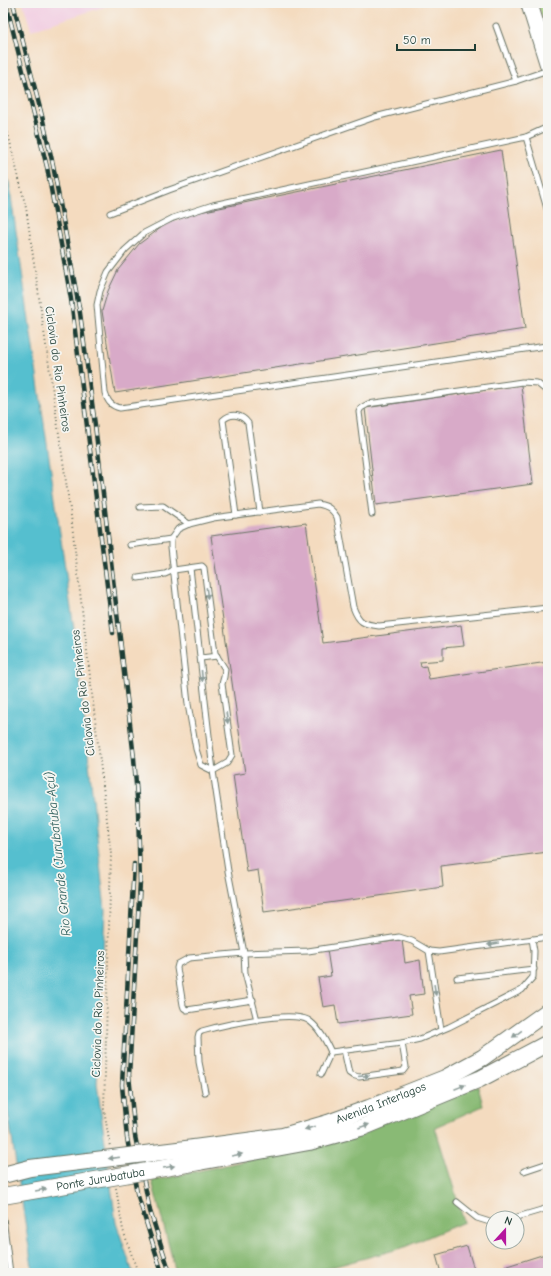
<svg xmlns="http://www.w3.org/2000/svg" width="551" height="1276" font-family="'Comic Neue',sans-serif">
<rect width="100%" height="100%" fill="#f6f6f2"/>
<filter id="ink" filterUnits="userSpaceOnUse"><feTurbulence type="fractalNoise" baseFrequency=".025" numOctaves="2"/><feDisplacementMap in="SourceGraphic" scale="8" xChannelSelector="R" yChannelSelector="G"/><feConvolveMatrix kernelMatrix="1 2 1 2 8 2 1 2 1" color-interpolation-filters="sRGB"/></filter>
<filter id="wash" filterUnits="userSpaceOnUse"><feTurbulence type="fractalNoise" baseFrequency=".012" numOctaves="4" result="noise"/><feDisplacementMap in="SourceGraphic" scale="16" xChannelSelector="R" yChannelSelector="G"/><feGaussianBlur stdDeviation="0.9" result="paint"/><feColorMatrix in="noise" values="0 0 0 0 0 0 0 0 0 0 0 0 0 0 0 0 0 1.4 0 .05"/><feComposite in="paint" operator="in"/></filter>
<g filter="url(#wash)">
<rect width="100%" height="100%" fill="#f4dbbf"/>
<path fill="#f2cfe2" d="M23,3H116L31,30Z"/>
<path fill="#acda87" stroke="#668c5e" d="M538,3H548V23C541,20 540,10 538,3Z"/>
<path fill="#89ba74" stroke="#547c54" d="M478,1086L483,1106L435,1127L464,1222L402,1248L310,1273H176L152,1181L324,1144Z"/>
<path fill="#54bfcf" stroke="#3a7e82" d="M3,164L9,183L76,643L105,910L97,1084L116,1223L133,1273H33L4,1087L3,1075Z"/>
<g id="blocks">
<g fill="#d8aac8">
<path d="M501,150L525,329L115,393L102,311L108,291L118,270L139,244L166,224L195,213Z"/>
<path d="M521,385L533,484L376,505L365,408Z"/>
<path d="M306,523L323,643L461,625L464,646L443,648V660L420,662L421,667L426,666L429,679L548,662V852L441,866L443,887L264,912L258,870L247,872L233,775L245,773L211,536Z"/>
<path d="M402,940L405,963L420,960L424,994L409,996L412,1014L338,1024L335,1005L323,1007L318,978L331,976L327,950Z"/>
<path d="M467,1246L475,1273H441L436,1255Z"/>
<path d="M548,1253V1273H506L504,1267Z"/>
</g>
</g>
</g>
<g filter="url(#ink)">
<use href="#blocks" fill-opacity="0" stroke="#6a7465" stroke-width="1"/>
<g fill="none" stroke-linecap="round" stroke-linejoin="round">
<defs>
<g id="service">
<path d="M496,26L516,81"/>
<path d="M548,127L526,137L213,205L173,218L144,233L125,250L108,272L100,291L97,305L105,393C108,402 111,406 120,408L546,346L548,345"/>
<path d="M526,137L548,212"/>
<path d="M110,213L169,190L375,117L516,81L548,70"/>
<path d="M140,507L163,506L189,524"/>
<path d="M372,514L359,412L361,408L368,404L522,382L537,383L548,392"/>
<path d="M236,515L223,420C232,412 242,415 248,423L260,512"/>
<path d="M130,545L171,539"/>
<path d="M138,578L165,574L174,570L202,566L204,568L215,653L225,669L224,677L222,684L232,755L227,763L213,771L190,568"/>
<path d="M201,658L217,656"/>
<path d="M429,951L441,1030"/>
<path d="M457,978L534,969"/>
<path d="M253,1000L187,1010L184,1008L183,1005L177,968L178,964L189,958L244,953L308,951L399,937L412,941L429,951L439,952L548,937"/>
<path d="M257,1020L245,973L244,953L228,871L213,771L201,765L196,749L188,704L171,547V539L178,529L189,524L213,518L318,504C328,506 332,509 337,517L353,607C359,623 363,624 379,626L548,608"/>
<path d="M344,1050L349,1073L352,1075L359,1077L403,1071L406,1067L402,1043"/>
<path d="M321,1074L331,1052L402,1043L420,1039L449,1027L522,990L533,977L534,951L532,939"/>
<path d="M205,1092L199,1062L198,1037L199,1033L202,1031C223,1025 290,1010 308,1020C319,1027 326,1041 331,1052"/>
<path d="M524,1171L548,1163"/>
<path d="M457,1202L477,1218L493,1223"/>
<path d="M3,1218L10,1273"/>
<path d="M514,1218L548,1208"/>
</g>
<g id="primary">
<path id="s1" d="M194,1148L283,1136L328,1123L369,1108L445,1078L482,1058L548,1011"/>
<path d="M199,1162L309,1142L364,1127L480,1079L548,1043"/>
</g>
<path id="trunk" d="M529,3L548,64"/>
</defs>
<use href="#service" stroke="#6a7465" stroke-width="7"/>
<use href="#primary" stroke="#6a7465" stroke-width="18"/>
<use href="#trunk" stroke="#6a7465" stroke-width="18"/>
<g stroke="#6a7465" stroke-width="2" stroke-dasharray="1 3" stroke-linecap="butt">
<path d="M3,113L26,208L71,516L111,854L104,1109L110,1147"/>
<path d="M116,1188L123,1230L138,1273"/>
</g>
<use href="#service" stroke="#fff" stroke-width="5"/>
<use href="#primary" stroke="#fff" stroke-width="16"/>
<use href="#trunk" stroke="#fff" stroke-width="16"/>
<defs>
<g id="rail">
<path d="M6,3L47,167L71,299L113,633"/>
<path d="M13,3L42,116L53,165L80,313L95,425L134,758L138,810L140,882L129,1075L135,1136L150,1211L170,1273"/>
<path d="M134,864L122,1085L127,1138L137,1193L162,1273"/>
</g>
</defs>
<use href="#rail" stroke="#1f3d34" stroke-width="4.5"/>
<use href="#rail" stroke="#f6f6f2" stroke-width="3" stroke-dasharray="9" stroke-linecap="butt"/>
<defs>
<g id="primary-bridge">
<path d="M3,1175L30,1168L194,1148"/>
<path id="s2" d="M3,1196L199,1162"/>
</g>
</defs>
<use href="#primary-bridge" stroke="#6a7465" stroke-width="18" stroke-linecap="butt"/>
<use href="#primary-bridge" stroke="#fff" stroke-width="16"/>
</g>
<defs><path id="oneway-solid" d="M-6-.8H1V-3.2L6.5 0L1 3.2V.8H-6Z"/></defs>
<g fill="#8f9e9a">
<use href="#oneway-solid" transform="translate(207 593) rotate(83)"/>
<use href="#oneway-solid" transform="translate(202 676) rotate(85)"/>
<use href="#oneway-solid" transform="translate(227 718) rotate(81)"/>
<use href="#oneway-solid" transform="translate(493 944) rotate(171)"/>
<use href="#oneway-solid" transform="translate(435 990) rotate(81)"/>
<use href="#oneway-solid" transform="translate(517 1034) rotate(144)"/>
<use href="#oneway-solid" transform="translate(364 1076) rotate(-5)"/>
<use href="#oneway-solid" transform="translate(460 1087) rotate(-22)"/>
<use href="#oneway-solid" transform="translate(364 1126) rotate(-19)"/>
<use href="#oneway-solid" transform="translate(310 1128) rotate(164)"/>
<use href="#oneway-solid" transform="translate(237 1155) rotate(-10)"/>
<use href="#oneway-solid" transform="translate(114 1158) rotate(173)"/>
<use href="#oneway-solid" transform="translate(169 1167) rotate(-10)"/>
<use href="#oneway-solid" transform="translate(41 1190) rotate(-10)"/>
</g>
</g>
<g text-anchor="middle" stroke-width="3.5" stroke-linejoin="round" paint-order="stroke">
<g font-size="12" fill="#1f3d34" stroke="#f6f6f2">
<text transform="translate(58 369) rotate(82)" y="4">Ciclovia do Rio Pinheiros</text>
<text transform="translate(83 693) rotate(-97)" y="4">Ciclovia do Rio Pinheiros</text>
<text transform="translate(98 1014) rotate(-88)" y="4">Ciclovia do Rio Pinheiros</text>
<text dy="4" stroke="none"><textPath href="#s1" startOffset="193">Avenida Interlagos</textPath></text>
<text dy="4" stroke="none"><textPath href="#s2" startOffset="99">Ponte Jurubatuba</textPath></text>
</g>
<g font-size="13" font-style="italic" fill="#2c5e5b" stroke="#f6f6f2">
<text transform="translate(57 854) rotate(-96)" y="5">Rio Grande (Jurubatuba-Açú)</text>
</g>
</g>
<rect width="551" height="1276" fill="none" stroke="#f6f6f2" stroke-width="16"/>
<g transform="translate(505 1230) rotate(21)"><circle r="19" fill="#f6f6f2" stroke="#a0aca6"/>
<path d="M0-3L7 15L0 10L-7 15Z" fill="#b5179e"/>
<text y="-6" font-size="11" font-weight="bold" text-anchor="middle" fill="#1f3d34">N</text>
</g>
<path d="M397 44v6h78v-6" fill="none" stroke="#1f3d34" stroke-width="2"/>
<text x="403" y="44" font-size="12" fill="#1f3d34" stroke="#f6f6f2" stroke-width="3" paint-order="stroke">50 m</text>
</svg>
